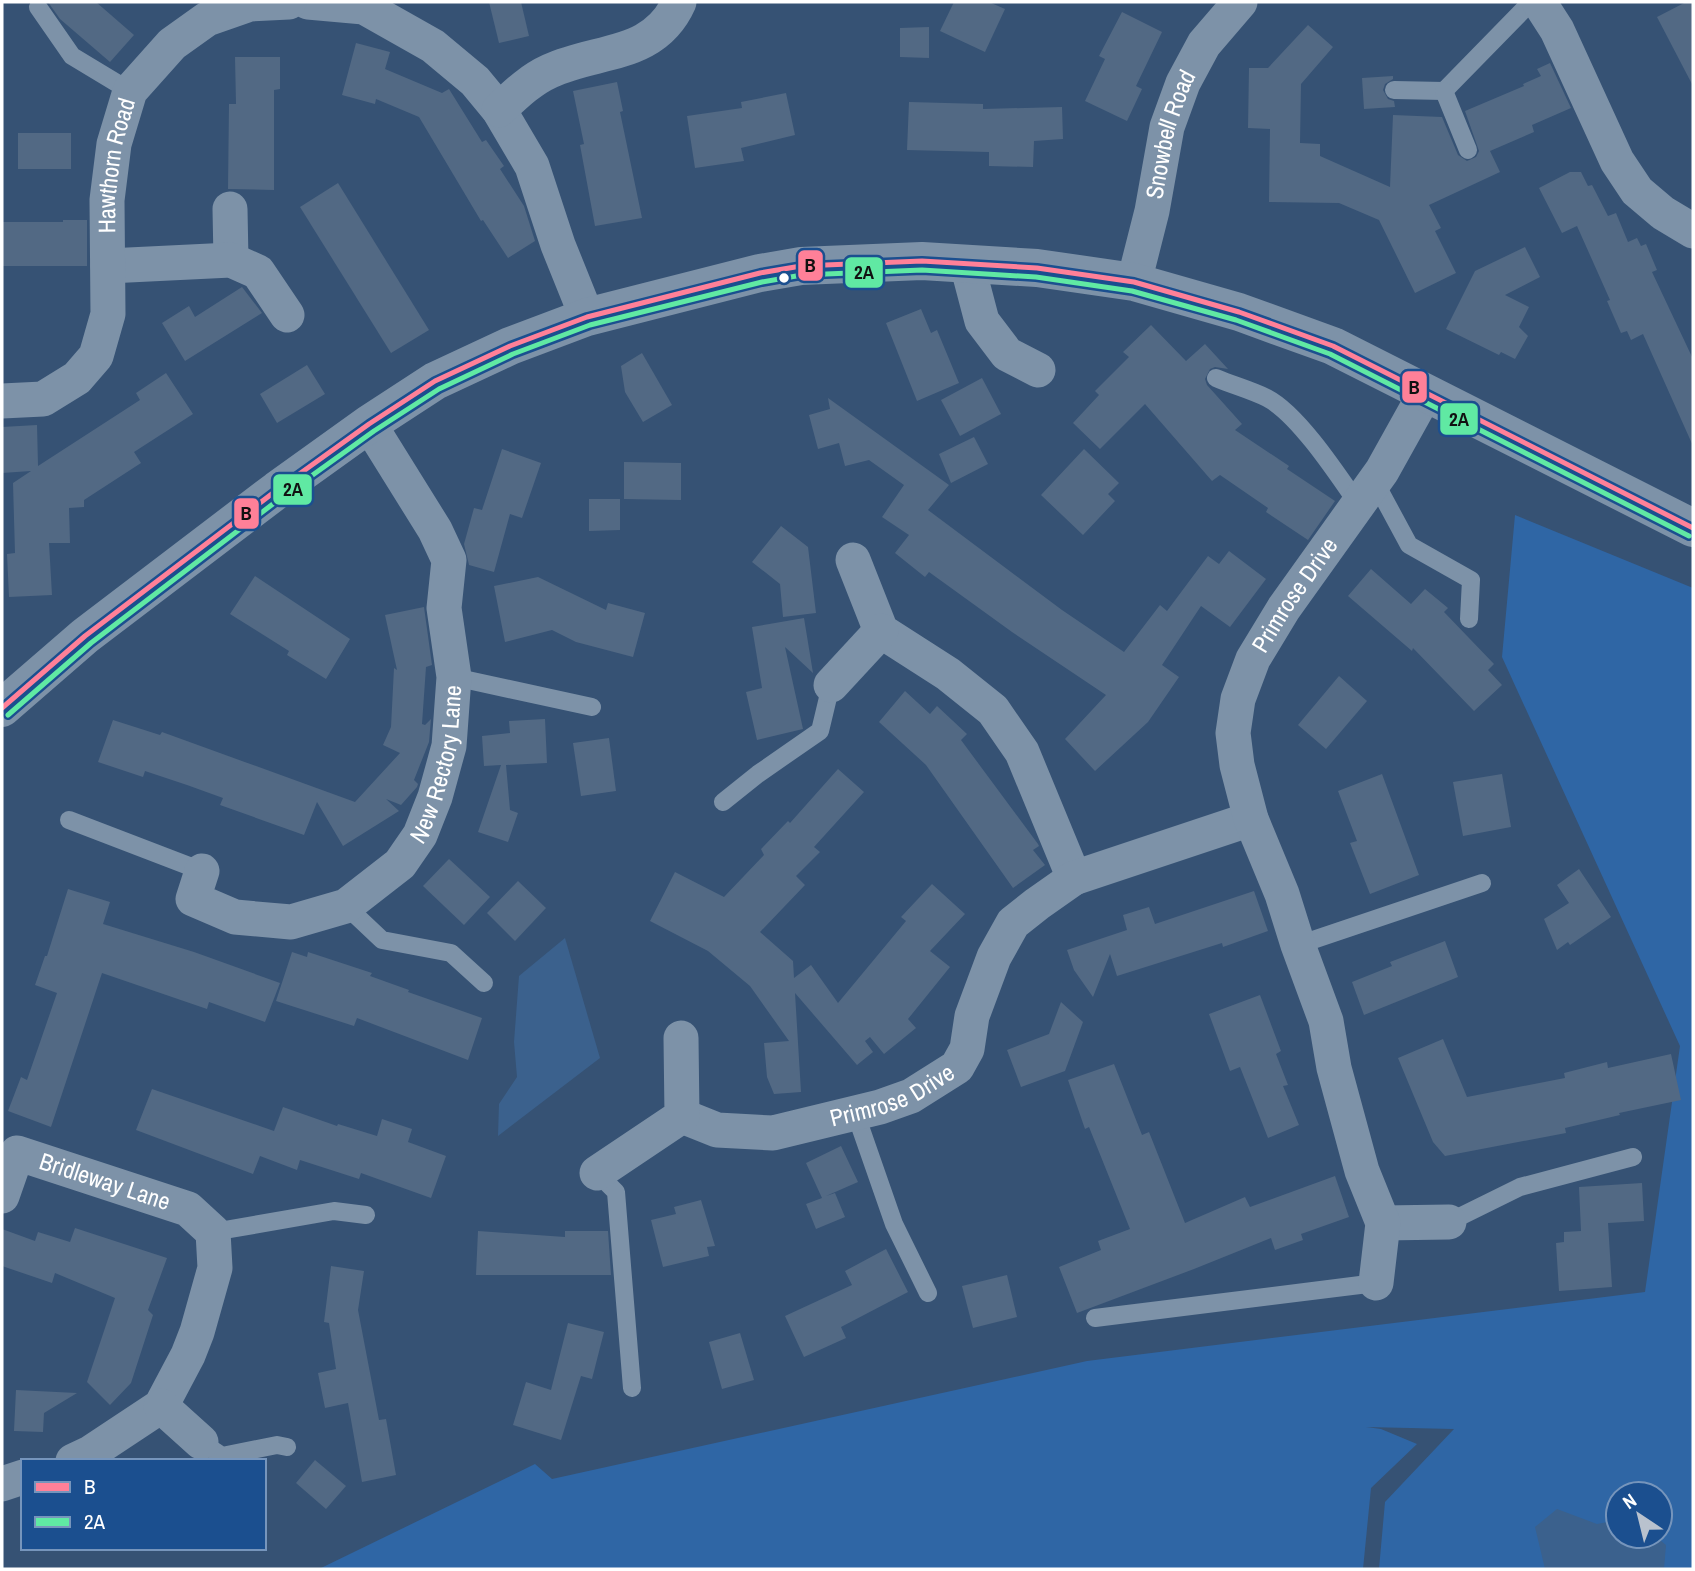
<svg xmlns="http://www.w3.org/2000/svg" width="1695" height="1571" font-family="'Archivo Narrow',sans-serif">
<rect width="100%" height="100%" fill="#365274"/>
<path fill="#2f66a5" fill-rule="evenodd" d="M1515,515L1693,588V1569H1379L1385,1502L1454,1429L1366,1427L1381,1429L1417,1444L1371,1488L1363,1569H319L535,1464L552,1479L1087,1361L1645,1292L1680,1046L1502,657ZM1618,1494H1660V1536H1618Z"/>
<g fill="#3b618d">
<path d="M565,938L600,1058L498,1136L499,1104L517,1077L514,1042L519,976Z"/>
<path d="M1557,1509L1597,1524L1618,1520V1536H1655L1666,1545L1664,1569H1545L1535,1527Z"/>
</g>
<g fill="#526984">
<path d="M48,2H96L134,35L110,62L60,19Z"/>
<path d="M489,2H521L529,36L499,43Z"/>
<path d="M954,2H989L1005,9L985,52L940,31Z"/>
<path d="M1686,2H1693V86L1657,17Z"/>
<path d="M1122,12L1162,32L1136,86L1142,89L1127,121L1085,101L1105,59L1099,56Z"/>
<path d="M1308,25L1333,47L1301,84L1300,143L1320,144V156L1390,187L1393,115L1442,117L1458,155L1467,161L1476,157L1479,151L1465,111L1524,86L1523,84L1541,76L1537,69L1550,63L1571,108L1532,125L1534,132L1490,151L1500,172L1429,205L1441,228L1435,231L1456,273L1415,293L1379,220L1339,203L1269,202L1270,129L1248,128L1249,68H1268Z"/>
<path d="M929,27V58L900,57V28Z"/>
<path d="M356,43L390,52L385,69L442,93L449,89L482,142L486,140L504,166L500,169L524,206L535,241L508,258L483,220L481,221L419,117L376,99L375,104L342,95Z"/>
<path d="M235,57H280V89L274,90V190L228,189L229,104H236Z"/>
<path d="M1393,76V79L1385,84L1383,90L1388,99L1394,101L1395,107L1364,109L1362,78Z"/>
<path d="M617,82L623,111L620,112L642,218L595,226L580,145L584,144L573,91Z"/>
<path d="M786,93L795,135L741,148L744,161L695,168L687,116L742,108L741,102Z"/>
<path d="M909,102L983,104V109L1062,107L1063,139L1034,141L1033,167L989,166V152L907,150Z"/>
<rect x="18" y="133" width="53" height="36"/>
<path d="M1570,172H1581L1588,186L1592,185L1608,216L1616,213L1628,242L1637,238L1641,246L1646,244L1657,270L1652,272L1693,359V446L1643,334L1631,340L1627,331L1621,333L1607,301L1610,300L1577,226L1562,233L1539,188Z"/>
<path d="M338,183L429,330L391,353L300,207Z"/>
<path d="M63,220H87V266H2V222H63Z"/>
<path d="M1525,247L1540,277L1505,295L1529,307L1519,327L1528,336L1515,359L1501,352L1499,355L1446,329L1475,271Z"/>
<path d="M242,287L262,313L185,361L162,323L189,306L195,317Z"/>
<path d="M921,309L931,333L937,330L959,383L917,401L886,323Z"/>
<path d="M1151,325L1186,361L1205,344L1228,369L1215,367L1210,369L1205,379L1207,385L1242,424L1235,430L1289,466L1287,469L1335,501L1308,540L1266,512L1268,508L1220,475L1212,481L1145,404L1100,449L1073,423L1099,395L1095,391L1129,357L1123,352Z"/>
<path d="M642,353L672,405L643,422L625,392L621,366Z"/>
<path d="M307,365L325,394L277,423L260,394Z"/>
<path d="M166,373L193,414L134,452L141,463L84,500V507L69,508L70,543H49L52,595L9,597L7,554L15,553L13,483L31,471L2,473V427L37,425L38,466L140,400L136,393Z"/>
<path d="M982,378L1001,414L960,436L941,400Z"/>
<path d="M828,398L949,485L928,510L1062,610L1124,652L1160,605L1167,611L1208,556L1219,564L1229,551L1266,579L1230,627L1201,606L1162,665L1179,677L1148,722L1095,771L1065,739L1106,695L1012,632L929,572L925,577L895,553L909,535L882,517L904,485L869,460L845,466L839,443L818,449L809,415L830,409Z"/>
<path d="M974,437L988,464L951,483L939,454Z"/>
<path d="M502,449L541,463L522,518L510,514L494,572L469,565L464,544L474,508L482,510Z"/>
<path d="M1084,449L1119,483L1108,494L1115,501L1083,535L1041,495Z"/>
<path d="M624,462L681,463V500L624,499Z"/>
<path d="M589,499H620V530L589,531Z"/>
<path d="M781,526L808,547L816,613L783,617L780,584L752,562Z"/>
<path d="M1371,569L1411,604L1425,589L1448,608L1444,612L1494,664L1488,670L1502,685L1474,711L1413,648L1412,651L1348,596Z"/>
<path d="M255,576L350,639L326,679L287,655L289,651L230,614Z"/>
<path d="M538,577L606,610L608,603L645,613L633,657L576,642L552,630L505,642L494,586Z"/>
<path d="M424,607L432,665L426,667L422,724L425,725L431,719L429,742L414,780L418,784L417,787L401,805L386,799L399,811L343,846L317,802L304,835L220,805L223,798L187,785L145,771L143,777L98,762L113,720L160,735L162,732L355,802L400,753L383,745L391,727L394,668L397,670L385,615Z"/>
<path d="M804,618L813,673L785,647L803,729L757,740L746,692L762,688L752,627Z"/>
<path d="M1339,676L1367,701L1326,749L1298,725Z"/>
<path d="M905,691L930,714L937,706L967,734L961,740L1038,844L1039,846L1033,850L1045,865L1013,888L926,765L879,722Z"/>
<path d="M545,719L547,763L506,765L510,810L518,813L508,842L478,832L501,765L484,766L482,736L510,733L509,721Z"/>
<path d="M609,738L616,791L581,796L573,743Z"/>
<path d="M838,769L864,792L814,847L820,852L796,876L805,885L760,932L793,961L794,978L811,965L838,1003L906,921L901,917L932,884L965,914L930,951L950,967L908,1019L916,1028L884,1054L870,1037L865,1041L873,1052L857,1065L795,993L801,1092L774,1094L767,1077L764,1043L789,1041L750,986L708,951L650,921L675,872L724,897L764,855L761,849L788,821L790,823Z"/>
<path d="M1382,774L1419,875L1370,894L1350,843L1357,841L1338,791Z"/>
<path d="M1502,774L1511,827L1463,836L1453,782Z"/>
<path d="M449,859L490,897L464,925L423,886Z"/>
<path d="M1579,869L1611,917L1570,945L1568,942L1557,950L1544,919L1569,903L1557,885Z"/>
<path d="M518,881L546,908L515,941L487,913Z"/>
<path d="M68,889L110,902L103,924L194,952L280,983L265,1022L209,1002L207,1009L102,973L51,1127L8,1111L21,1077L27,1080L57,993L35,985L45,956H47Z"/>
<path d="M1254,891L1268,931L1223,947L1222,943L1117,976L1110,954L1093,997L1074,970L1067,950L1127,930L1123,915L1149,907L1155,924Z"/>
<path d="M1445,941L1458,977L1364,1015L1352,982L1392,966L1390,962Z"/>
<path d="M292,952L307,957L308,952L372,973L370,976L409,990L408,992L482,1018L468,1060L357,1018L354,1026L276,1001Z"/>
<path d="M1260,995L1281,1051L1276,1054L1288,1085L1283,1086L1299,1125L1268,1138L1240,1067L1230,1071L1209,1014Z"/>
<path d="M1061,1002L1083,1022L1065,1071L1021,1087L1007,1050L1049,1034Z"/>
<path d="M1443,1039L1467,1097L1565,1078L1564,1073L1607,1062L1608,1068L1671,1054L1681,1100L1619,1113L1620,1115L1565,1128L1566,1133L1445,1156L1433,1142L1398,1058Z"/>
<path d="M1114,1064L1142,1135L1149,1132L1185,1223L1245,1197L1250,1207L1335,1176L1349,1217L1301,1234L1303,1240L1275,1250L1271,1238L1194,1269L1077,1313L1059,1267L1101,1250L1098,1241L1130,1229L1089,1127L1085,1129L1068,1080Z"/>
<path d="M152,1089L274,1131L283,1107L337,1126L338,1124L377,1136L382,1119L412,1129L408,1142L446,1156L431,1198L361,1173L359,1179L300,1160L297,1170L260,1156L253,1174L136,1130Z"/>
<path d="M841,1146L858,1182L826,1196L835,1193L845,1217L816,1229L806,1204L822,1198L806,1163Z"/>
<path d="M1642,1183L1644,1221L1608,1223L1612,1287L1559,1291L1556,1243L1564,1242V1232L1581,1231L1579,1187Z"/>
<path d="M701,1200L715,1246L707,1247L709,1256L663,1267L651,1220L676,1214L674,1207Z"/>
<path d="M75,1228L167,1258L148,1310L153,1315L131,1383L110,1405L87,1382L115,1298L55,1273L52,1283L2,1266V1229L35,1241L38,1232L70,1242Z"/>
<path d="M478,1231L565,1237V1231H608L611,1275H476Z"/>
<path d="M886,1249L908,1292L841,1327L846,1338L804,1357L785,1316L852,1285L845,1271Z"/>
<path d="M331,1266L364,1271L358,1310L379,1420L386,1419L396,1475L362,1482L348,1403L325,1408L318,1373L336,1369L329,1323L324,1322Z"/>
<path d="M1007,1275L1017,1317L973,1328L962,1286Z"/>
<path d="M568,1323L604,1332L592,1379L581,1376L561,1440L513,1425L526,1382L551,1390Z"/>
<path d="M740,1333L754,1380L722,1389L709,1342Z"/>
<path d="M16,1390L77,1393L44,1413L43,1432L14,1431Z"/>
<path d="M315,1460L346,1486L326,1509L296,1483Z"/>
</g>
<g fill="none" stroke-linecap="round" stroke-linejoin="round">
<g stroke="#7d92a8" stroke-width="18">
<path d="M38,7L72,56L130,91"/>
<path d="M1394,90L1444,91L1531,2"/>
<path d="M1444,91L1468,150"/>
<path d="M1216,378C1232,385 1251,390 1267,398C1298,414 1338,475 1358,504"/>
<path d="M1375,482L1409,545L1471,580L1469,619"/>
<path d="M454,677L592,707"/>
<path d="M723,802L758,774L820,731L831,685"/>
<path d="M69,820L202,871"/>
<path d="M346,906L382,940L451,953L484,983"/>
<path d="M1298,945L1482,883"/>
<path d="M855,1112L894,1224L928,1293"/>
<path d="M597,1173L616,1192L632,1388"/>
<path d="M1449,1222L1520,1187L1633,1157"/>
<path d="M213,1232L334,1211L366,1215"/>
<path d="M1095,1318L1376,1283"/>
<path d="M201,1442L222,1456L277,1445L287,1447"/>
</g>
<g stroke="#7d92a8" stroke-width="35">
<path d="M308,2L364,7L433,46L475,81L499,110L532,166L558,245L587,317"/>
<path d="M1539,2L1557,30L1617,161L1637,191L1663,213L1693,231"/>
<path d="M499,110C515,95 530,80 550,71C597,49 654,58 679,2"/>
<path d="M230,209L231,260"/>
<path d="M967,264L982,321L1007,354L1038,370"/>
<path d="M108,266L231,260L258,272L287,315"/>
<path id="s1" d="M1134,282L1152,211L1167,127L1183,83L1204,44L1240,2"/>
<path id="s2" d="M2,401L43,399L77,378L96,356L108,314L107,200L114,144L130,91L172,44L207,19L250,4L289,2"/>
<path d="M853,560L881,631L948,674L993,710L1022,752L1074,878"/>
<path d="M831,685L881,631"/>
<path id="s3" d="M202,871L193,899L235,917L291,922L346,906L400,864L420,835L435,797L449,746L454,677L444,608L449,560L435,530L369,424"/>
<path id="s4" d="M682,1116L717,1130L773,1133L880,1107L911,1096L957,1067L967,1049L972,1016L994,957L1013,923L1037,904L1074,878L1251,819"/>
<path d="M597,1173L682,1116L681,1038"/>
<path id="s5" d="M2,1196L17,1153L188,1209L213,1232L215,1268L197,1332L188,1355L161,1406L90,1453L73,1461"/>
<path d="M1383,1223L1449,1222"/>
<path id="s6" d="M1376,1283L1383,1223L1362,1171L1334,1068L1326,1021L1298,945L1282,894L1251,819L1237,765L1233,733L1238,699L1253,659L1284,608L1382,471L1426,392"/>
<path d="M161,1406L201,1442"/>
<path d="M2,1484L23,1477"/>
</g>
<path stroke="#7d92a8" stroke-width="38" d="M2,708L85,636L277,490L369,424L435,381L510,346L587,317L760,273L801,266L922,261L1037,268L1134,282L1239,312L1333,346L1693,528"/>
<defs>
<path id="bus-1" d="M2,708L85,636L277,490L369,424L435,381L510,346L587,317L760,273L801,266L922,261L1037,268L1134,282L1239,312L1333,346L1693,528"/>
<path id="bus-2" d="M8,715L91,643L282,497L374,431L439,389L513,354L590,325L762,282L802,275L922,270L1036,277L1132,291L1236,320L1330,354L1689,536"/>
</defs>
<use href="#bus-1" stroke="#1b4f8f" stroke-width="10"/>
<use href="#bus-2" stroke="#1b4f8f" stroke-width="10"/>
<use href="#bus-1" stroke="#ff8098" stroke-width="5"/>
<use href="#bus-2" stroke="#60e9a3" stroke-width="5"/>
</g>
<circle fill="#fff" stroke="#1b4f8f" stroke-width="2.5" cx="784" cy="278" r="6"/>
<g text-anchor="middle" stroke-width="5" stroke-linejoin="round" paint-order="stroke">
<g font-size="24" fill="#fff" stroke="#1b4f8f">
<text dy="8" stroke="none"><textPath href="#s1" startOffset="152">Snowbell Road</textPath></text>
<text dy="8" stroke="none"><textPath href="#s2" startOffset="303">Hawthorn Road</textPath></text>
<text dy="8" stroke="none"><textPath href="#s6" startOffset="728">Primrose Drive</textPath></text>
<text dy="8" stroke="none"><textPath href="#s3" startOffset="366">New Rectory Lane</textPath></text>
<text dy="8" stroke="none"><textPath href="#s4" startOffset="219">Primrose Drive</textPath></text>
<text dy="8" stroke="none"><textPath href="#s5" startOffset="138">Bridleway Lane</textPath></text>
</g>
</g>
<g stroke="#1b4f8f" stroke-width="2.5">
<rect x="797" y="249" width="27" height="33" rx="7" fill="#ff8098"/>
<rect x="844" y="256" width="40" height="33" rx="7" fill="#60e9a3"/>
<rect x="1401" y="370" width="27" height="34" rx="7" fill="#ff8098"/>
<rect x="1439" y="402" width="40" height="34" rx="7" fill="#60e9a3"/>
<rect x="272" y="473" width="41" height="33" rx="7" fill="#60e9a3"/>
<rect x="233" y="497" width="27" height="33" rx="7" fill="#ff8098"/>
</g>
<g font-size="19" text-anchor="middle" font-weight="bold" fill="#111">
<text x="810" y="272">B</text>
<text x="864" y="279">2A</text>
<text x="1414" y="394">B</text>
<text x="1459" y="426">2A</text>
<text x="293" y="496">2A</text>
<text x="246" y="520">B</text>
</g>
<rect width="1695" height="1571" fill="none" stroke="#ffffff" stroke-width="7"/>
<rect x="21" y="1459" width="245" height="91" fill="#1b4f8f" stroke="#7695bc" stroke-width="2"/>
<rect x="35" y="1482" width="35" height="10" fill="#ff8098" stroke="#7695bc" stroke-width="2"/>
<text x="84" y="1494" font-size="21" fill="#ffffff">B</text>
<rect x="35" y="1517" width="35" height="10" fill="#60e9a3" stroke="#7695bc" stroke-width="2"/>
<text x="84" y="1529" font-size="21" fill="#ffffff">2A</text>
<g transform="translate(1639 1515) rotate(325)"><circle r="33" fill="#1b4f8f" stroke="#7695bc" stroke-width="2"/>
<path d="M0-5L12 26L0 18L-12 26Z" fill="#b9c2ce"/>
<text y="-10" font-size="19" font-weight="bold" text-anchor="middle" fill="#ffffff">N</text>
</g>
</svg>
